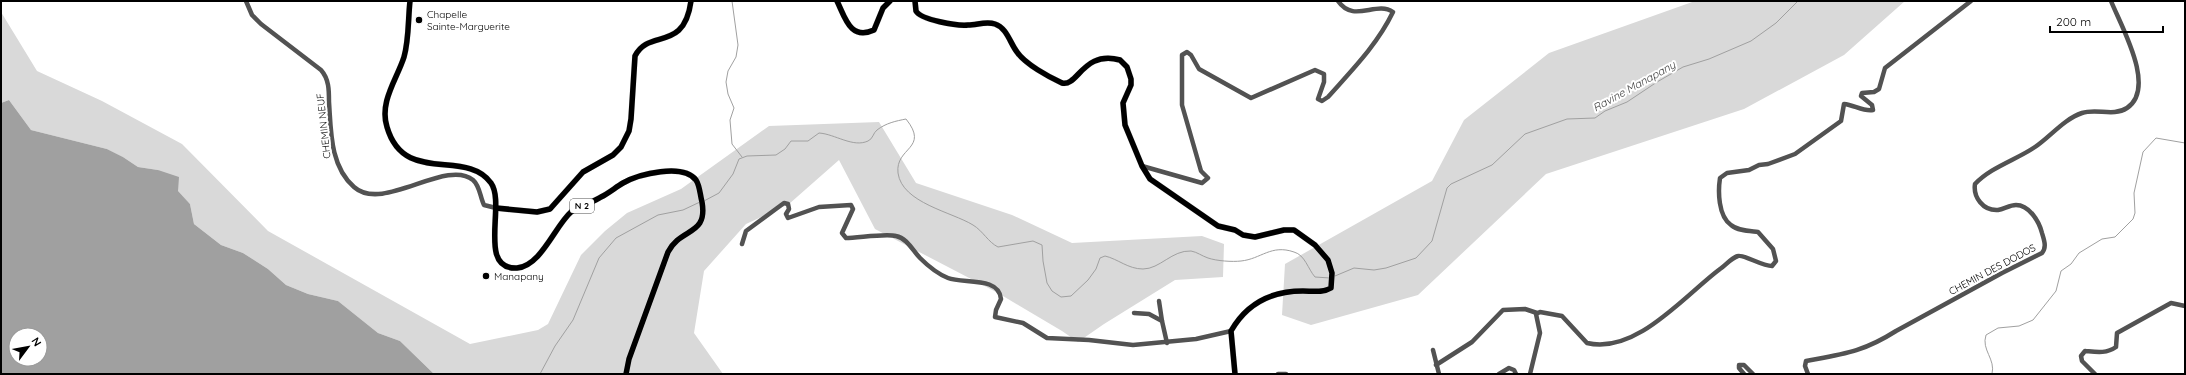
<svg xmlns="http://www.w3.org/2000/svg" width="2186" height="375" font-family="Quicksand,sans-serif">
<rect width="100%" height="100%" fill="#fff"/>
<g fill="#d9d9d9">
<path d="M1695,1H1905L1844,55L1744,109L1546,174L1418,295L1311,325L1282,315L1285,264L1432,181L1464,120L1549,53Z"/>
<path d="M1,12L37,71L102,101L182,144L268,231L470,344L538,330L548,324L581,255L605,231L627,213L681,189L769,126L879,122L916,183L1012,215L1072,243L1202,236L1224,244L1223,277L1175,280L1104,324L1078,342L1062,331L998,293L875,229L839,160L789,204L746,224L704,271L694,333L723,374H434L400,341L378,333L338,301L308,294L286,285L268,269L243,253L221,245L194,224L190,204L158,170L138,167L123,157L107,149L31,130L9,100L1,103Z"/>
</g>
<path fill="#a0a0a0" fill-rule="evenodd" d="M9,100L31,130L107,149L123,157L138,167L158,170L179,177L178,191L190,204L194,224L221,245L243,253L268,269L286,285L308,294L338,301L378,333L400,341L434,374H1V103ZM16,335H40V359H16Z"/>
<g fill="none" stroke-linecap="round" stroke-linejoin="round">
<g stroke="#a0a0a0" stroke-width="1">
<path d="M732,1L738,45L736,57L728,71L726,82L728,94L734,108L730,120L732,144L742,157"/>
<path d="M704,201L719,193L733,174L739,159L747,156L776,155L785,149L791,141H808L819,133C835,134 853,148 868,141C873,139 873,133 877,130C886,123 896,121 906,119C930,149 895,147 898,173C902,203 952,212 973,225C983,231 988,242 998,247L1033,241L1042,245L1043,261L1047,283L1052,291L1061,297L1071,296L1088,280L1096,269L1100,258L1105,256C1118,259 1128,269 1143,269C1160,269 1172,250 1191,251C1197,252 1202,256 1208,258C1217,261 1232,262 1241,261C1261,259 1271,244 1294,252C1305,255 1308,269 1315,277L1330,278"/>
<path d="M1335,276L1354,268L1374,270L1386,268L1416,258L1432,241L1447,188L1451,184L1492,165L1525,134L1567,119L1595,118L1605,111L1627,102L1657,82L1683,67L1709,59L1751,41L1776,23L1798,1"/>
<path d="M540,374L555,346L573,320L599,258L616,238L658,215L683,210L700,202"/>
<path d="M1992,374C1996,359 1981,350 1986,335L1998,328L2019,326L2033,320L2056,291L2061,271L2071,264L2079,253L2102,239L2115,237L2133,219L2135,213L2134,193L2143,152L2156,138L2185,143"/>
</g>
<defs>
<g id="major">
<path d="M410,1C408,19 409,40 404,57C397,79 379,102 387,127C404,186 466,148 491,183C506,204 477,270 517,268C541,266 555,226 571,212C580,205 592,203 601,197C609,193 616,187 623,183C639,174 683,163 696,180C700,186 700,195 702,202C708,236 681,227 668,252L629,359L626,374"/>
<path d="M837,1C845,17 850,41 874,30L883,8L890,1"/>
<path d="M915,1L916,11C921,20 957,26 968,25C977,25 986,21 995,24C1007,28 1010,43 1017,52C1025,64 1049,77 1062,83C1078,87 1083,50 1120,60L1127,67L1131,79V85L1123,103L1125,125L1142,166L1150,179L1218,226L1235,230L1243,235L1255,237L1284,230H1294L1315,245L1328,260L1332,273L1331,288C1323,293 1312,291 1303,291C1271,291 1247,303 1231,331L1235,374"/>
<path d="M496,208L537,212L550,209L583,172L613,155L621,147L629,131L631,119L635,56C649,28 684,53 691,1"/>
</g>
</defs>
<use href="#major" stroke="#dbdbdb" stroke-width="6"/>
<g stroke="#525252" stroke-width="4.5">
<path d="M246,1L252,15L261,24L321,70C329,79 329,90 329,102C331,131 330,166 354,187C383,213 446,158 473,180C480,186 480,197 484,205L496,208"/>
<path d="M1142,166L1202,183L1208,178L1201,171L1182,105V55L1187,52L1191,55L1199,69L1251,98L1315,70L1324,74V82L1318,99L1322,101L1328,97C1352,70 1377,45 1393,12C1376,0 1354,24 1338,1"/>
<path d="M742,244L746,231L784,203L788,204L789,209L786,214L788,218L819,207L851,205L853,209L842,233L846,238C858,238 886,233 896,236C907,238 913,251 920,258C928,266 938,274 948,278C963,284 999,276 1001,299L996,310L995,317L1023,323L1047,338L1089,340L1133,345L1196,339L1231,331"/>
<path d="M1159,301L1162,321"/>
<path d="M1134,313L1149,314L1162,321L1167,343"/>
<path d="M1433,350L1439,374"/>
<path d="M1436,365L1472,342L1503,310L1525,309L1537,313"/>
<path d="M1278,374H1286"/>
<path d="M1499,374L1509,368L1514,370L1516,374"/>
<path d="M1530,374L1540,333L1536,314L1540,312L1562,316L1587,343C1636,355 1685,295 1720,269C1726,265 1731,258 1738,256C1743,254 1762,266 1772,266L1776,261L1773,249L1758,232C1749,231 1738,231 1731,225C1718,216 1718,191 1720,178L1727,173L1749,170L1759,165L1768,164L1795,154L1841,121L1844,104C1854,105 1864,112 1873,110L1872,105L1861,96L1862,93L1874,92L1879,89L1885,68L1971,1"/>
<path d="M1744,374L1739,368V365H1744L1753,374"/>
<path d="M1808,374L1805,366L1806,361C1844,354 1863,352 1896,331L2002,273L2042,253C2047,247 2044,240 2042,233C2039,221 2029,205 2016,205C2010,205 2004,209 1998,210C1983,211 1973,197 1975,184C1991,167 2016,160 2035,147C2050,137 2064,119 2082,113C2097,108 2113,117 2127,108C2157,88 2121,26 2111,1"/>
<path d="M2095,374L2082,361L2081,356L2085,351C2096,352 2106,354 2116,347L2117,333L2171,303L2185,306"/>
</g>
<use href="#major" stroke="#000" stroke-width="5.5"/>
</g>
<g fill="#000" stroke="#fff" stroke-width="1.5">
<circle cx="419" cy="20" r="4"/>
<circle cx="486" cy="276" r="4"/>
</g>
<g text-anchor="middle" stroke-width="4" stroke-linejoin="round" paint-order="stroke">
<rect fill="#fff" stroke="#4c4c4c" stroke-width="1" x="570" y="199" width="24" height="14" rx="3"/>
<g font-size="9" font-weight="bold" fill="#000">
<text x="582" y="209">N 2</text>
</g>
<g font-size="10" fill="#000" stroke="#fff" text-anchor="start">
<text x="427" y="18">Chapelle<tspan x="427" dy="12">Sainte-Marguerite</tspan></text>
<text x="494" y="280">Manapany</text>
</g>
<g font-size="10" fill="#000" stroke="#fff">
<text transform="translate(323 126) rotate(-96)" y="4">CHEMIN NEUF</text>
<text transform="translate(1992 269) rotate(-28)" y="4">CHEMIN DES DODOS</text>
</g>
<g font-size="11" font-style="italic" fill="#414141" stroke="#fff">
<text transform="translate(1634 86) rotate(-29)" y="4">Ravine Manapany</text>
</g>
</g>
<rect width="2186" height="375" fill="none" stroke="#000000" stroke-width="4"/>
<g transform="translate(28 347) rotate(58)"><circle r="19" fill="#ffffff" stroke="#999999"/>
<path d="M0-3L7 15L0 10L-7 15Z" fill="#000000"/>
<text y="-6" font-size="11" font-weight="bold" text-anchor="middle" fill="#000000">N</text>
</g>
<path d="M2050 26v6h113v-6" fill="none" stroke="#000000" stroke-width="2"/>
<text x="2056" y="26" font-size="12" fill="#000000" stroke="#ffffff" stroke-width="3" paint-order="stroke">200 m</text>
</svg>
